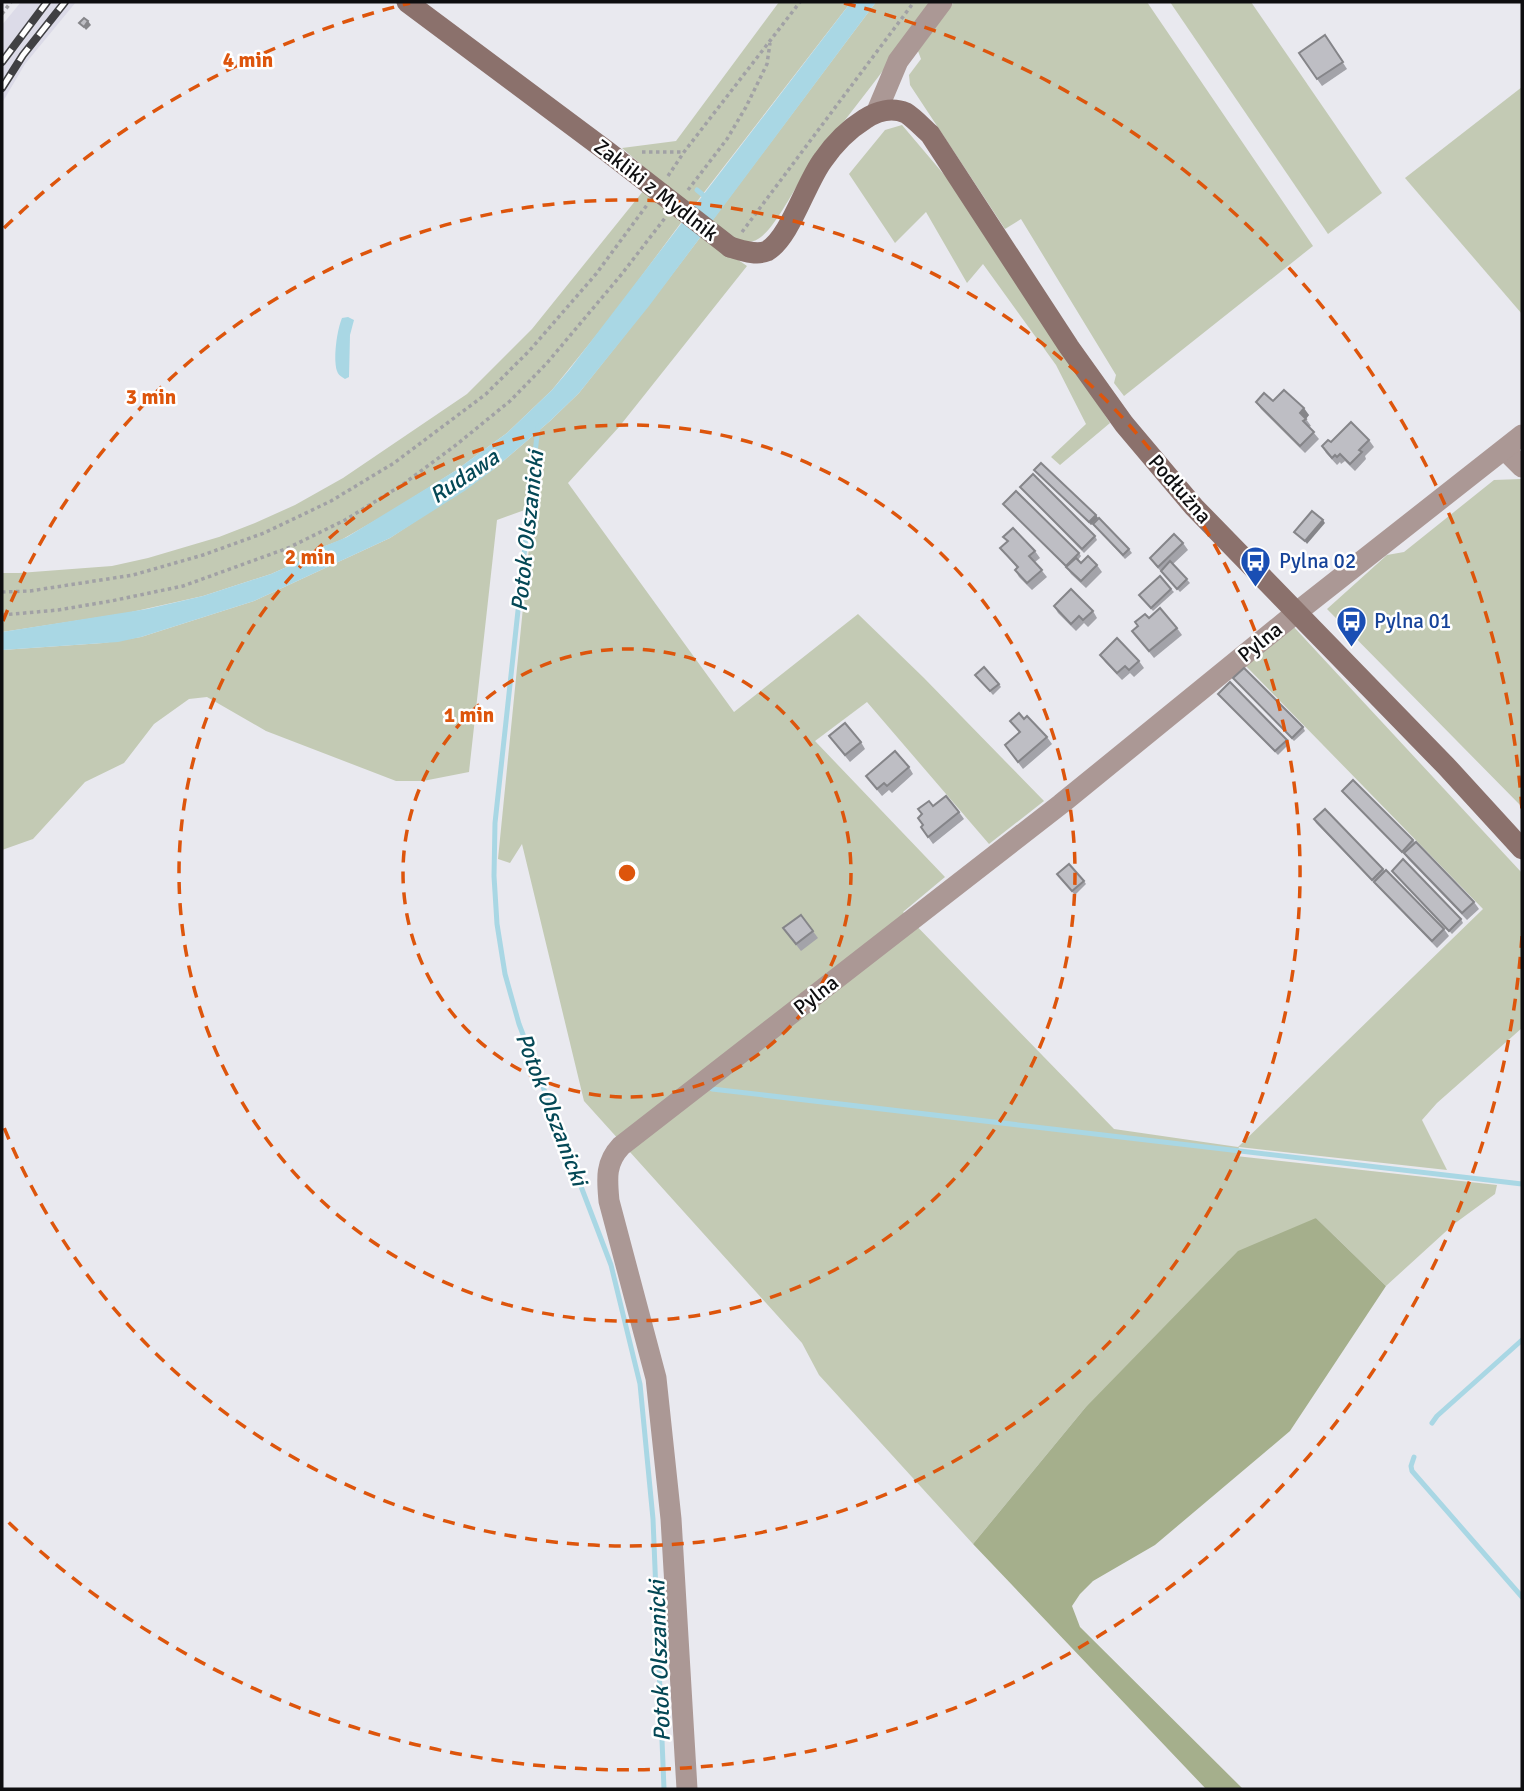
<svg xmlns="http://www.w3.org/2000/svg" width="1524" height="1791" font-family="Signika,sans-serif">
<rect width="100%" height="100%" fill="#e9e9ef"/>
<path fill="#dcdbe8" d="M21,2H76L25,64L2,103V25Z"/>
<g fill="#c3cab4">
<path d="M779,2H851L692,208L622,148L676,141Z"/>
<path d="M876,2H935C893,59 848,115 805,173C794,189 774,230 758,239C741,249 725,232 711,222Z"/>
<path d="M954,2H1147L1313,246L1124,396L1114,383L1116,375L1021,219L1005,229L910,85L909,75L921,59L918,51Z"/>
<path d="M1170,2H1251L1382,193L1328,234Z"/>
<path d="M1522,87V314L1405,178Z"/>
<path d="M902,125L952,184L1061,347L1110,423L1060,465L1051,457L1086,424L1056,365L983,264L967,283L926,212L895,243L849,174L885,130Z"/>
<path d="M644,190L683,220L615,312L552,390L507,433L455,471L390,512L341,540L315,550L298,562L271,574L203,596L127,613L2,632V573H19L112,566L148,558L219,537L255,523L295,505L343,478L467,394L532,329Z"/>
<path d="M702,235L747,266L619,427L568,483L734,712L858,614L924,678L1044,801L989,844L867,702L815,741L945,877L903,912L1114,1129L1238,1147L1483,909L1244,664L1292,625L1522,873V1028L1437,1103L1422,1120L1447,1170L1239,1147L1236,1156L1497,1185L1495,1194L1454,1224L1386,1286L1316,1218L1085,1408L973,1544L819,1375L802,1343L584,1101L522,844L510,863L498,859L533,507L497,520L469,772L423,781H396L266,731L207,697L189,699L154,724L124,763L85,782L33,839L2,850V650L103,643L141,637L254,601L390,538L494,469L550,421L579,393L648,306Z"/>
<path d="M1521,479L1522,481V807L1327,609L1387,555L1404,552L1494,480Z"/>
</g>
<path fill="#a5af8c" d="M1316,1218L1386,1286L1290,1431L1155,1545L1093,1581L1080,1594L1072,1606L1080,1627L1243,1789H1206L973,1544L1085,1408L1238,1251Z"/>
<g fill="#a9d7e4">
<path d="M851,2H876L649,306L579,393L550,421L494,469L466,490L390,538L254,601L141,637L118,642L2,650V632L147,609L203,596L271,574L298,562L315,550L347,537L455,471L507,433L552,390L569,370Z"/>
<path d="M348,317L354,320L350,335L349,377L345,379C341,376 339,376 337,371C333,358 337,330 342,318Z"/>
</g>
<g fill="none" stroke-linecap="round" stroke-linejoin="round">
<g stroke="#a9d7e4" stroke-width="5">
<path d="M697,190L708,199"/>
<path d="M538,426L495,823L494,876L497,924L505,974L519,1024L611,1265L640,1384L653,1519L664,1789"/>
<path d="M712,1089L1522,1184"/>
<path d="M1432,1423L1437,1416L1522,1340"/>
<path d="M1414,1457L1411,1466L1412,1471L1522,1597"/>
</g>
<g stroke="#a1a1a5" stroke-width="3.5" stroke-dasharray="3.5 3.5" stroke-linecap="butt">
<path d="M2,14L11,2"/>
<path d="M642,152H683"/>
<path d="M668,176L684,152L800,2"/>
<path d="M688,190L727,139L746,107L767,64L770,43"/>
<path d="M742,232L914,2"/>
<path d="M2,592L30,591L133,575L203,555L264,533L331,501L394,463L486,394L530,350L596,274L647,205"/>
<path d="M2,615L58,610L111,601L183,586L288,548L345,520L402,485L456,445L510,401L547,363L621,275L665,218"/>
</g>
<g stroke="#ab9895" stroke-width="21">
<path d="M877,111L898,61L942,2"/>
<path d="M1505,450L1522,467"/>
<path d="M687,1789L671,1519L656,1378L609,1201C607,1179 605,1163 621,1146L1061,804L1297,612L1522,435"/>
</g>
<g stroke="#8b716c" stroke-width="21">
<path d="M407,2L608,152L662,194"/>
<path d="M730,247C741,250 756,256 767,251C790,238 806,182 823,160C834,144 849,129 865,119C877,111 892,107 906,113C914,118 923,128 930,134L1069,347L1124,424L1194,507L1446,766L1522,849"/>
</g>
<defs>
<g id="rail">
<path d="M2,62L47,2"/>
<path d="M2,88L23,55L65,2"/>
</g>
</defs>
<use href="#rail" stroke="#404043" stroke-width="8"/>
<use href="#rail" stroke="#fff" stroke-width="5" stroke-dasharray="16" stroke-linecap="butt"/>
<path stroke="#8b716c" stroke-width="21" d="M662,194L730,247"/>
</g>
<g fill="#a3a3a9">
<path d="M1325,35L1347,69L1322,86L1299,53Z"/>
<path d="M1273,401L1309,415L1306,419L1311,426L1309,427L1319,439L1305,453L1261,409L1256,402Z"/>
<path d="M1369,440L1374,447L1365,456L1366,459L1355,471L1345,461L1341,464L1340,462L1337,465L1326,453L1322,446L1331,442Z"/>
<path d="M1034,470L1096,515L1098,518L1091,525Z"/>
<path d="M1020,487L1095,536L1097,540L1084,553Z"/>
<path d="M1003,504L1079,553L1081,556L1078,560L1081,563L1097,565L1102,572L1086,588L1071,574L1066,567Z"/>
<path d="M1093,524L1129,549L1132,553L1125,559Z"/>
<path d="M1003,537L1035,551L1040,558L1035,562L1047,577L1032,590L1019,577L1015,570L1017,568L1000,548L1007,542Z"/>
<path d="M1183,543L1188,550L1173,564L1190,583L1180,592L1155,565L1150,558Z"/>
<path d="M1171,589L1174,592L1153,611L1139,595Z"/>
<path d="M1054,606L1093,611L1097,618L1088,627L1084,623L1076,631L1058,613Z"/>
<path d="M1149,618L1177,628L1182,635L1154,658L1132,631Z"/>
<path d="M1100,655L1139,661L1144,668L1134,677L1130,673L1122,680L1105,662Z"/>
<path d="M978,678L999,684L1001,687L993,695Z"/>
<path d="M1233,678L1303,727L1305,731L1294,741Z"/>
<path d="M1218,694L1287,740L1289,744L1278,755Z"/>
<path d="M1024,719L1047,737L1052,744L1023,769L1005,745L1019,732L1010,721Z"/>
<path d="M829,736L861,742L865,749L850,762Z"/>
<path d="M909,767L913,774L892,793L889,790L882,796L866,776Z"/>
<path d="M1342,791L1413,840L1474,902L1479,909L1467,920L1409,860L1405,855Z"/>
<path d="M933,806L959,812L964,819L933,844L921,827L923,826Z"/>
<path d="M1325,809L1385,871L1444,929L1449,936L1437,948L1316,823L1314,819Z"/>
<path d="M1392,871L1461,919L1463,923L1452,934Z"/>
<path d="M1059,877L1084,881L1086,884L1075,895Z"/>
<path d="M801,915L818,938L801,951L783,928Z"/>
</g>
<g fill="#858589">
<path d="M88,21L91,25L86,30L84,27Z"/>
<path d="M1304,408L1309,415L1305,420L1300,413Z"/>
<path d="M1096,515L1098,518L1091,525L1089,522Z"/>
<path d="M1323,520L1325,523L1307,544L1305,541Z"/>
</g>
<g fill="#bebec4" stroke="#858589" stroke-width="2">
<path d="M84,18L88,21L84,27L79,23Z"/>
<path d="M1325,35L1343,62L1317,79L1299,53Z"/>
<path d="M1284,390L1304,408L1300,413L1306,419L1303,421L1314,432L1300,446L1256,402L1264,393L1273,401Z"/>
<path d="M1351,422L1369,440L1359,450L1362,452L1350,464L1340,454L1337,457L1335,455L1332,458L1322,446L1328,440L1331,442Z"/>
<path d="M1041,463L1096,515L1089,522L1034,470Z"/>
<path d="M1033,474L1095,536L1082,549L1020,487Z"/>
<path d="M1016,491L1079,553L1066,566L1003,504Z"/>
<path d="M1312,511L1323,520L1305,541L1294,532Z"/>
<path d="M1099,518L1129,549L1123,555L1093,524Z"/>
<path d="M1013,528L1035,551L1029,556L1042,570L1027,583L1015,570L1018,567L1000,548L1008,541L1003,537Z"/>
<path d="M1174,534L1183,543L1158,567L1150,558Z"/>
<path d="M1088,556L1097,565L1081,581L1066,567L1076,558L1081,563Z"/>
<path d="M1170,561L1187,579L1177,589L1161,571Z"/>
<path d="M1160,576L1171,589L1151,608L1139,595Z"/>
<path d="M1071,589L1093,611L1083,620L1079,616L1071,624L1054,606Z"/>
<path d="M1160,608L1177,628L1149,651L1132,631L1138,626L1135,622L1145,614L1149,618Z"/>
<path d="M1117,638L1139,661L1129,670L1125,666L1117,673L1100,655Z"/>
<path d="M984,667L999,684L990,691L975,675Z"/>
<path d="M1244,668L1303,727L1292,738L1233,678Z"/>
<path d="M1230,682L1287,740L1275,751L1218,694Z"/>
<path d="M1019,713L1024,719L1027,716L1047,737L1018,762L1005,745L1020,732L1010,721Z"/>
<path d="M845,723L861,742L845,755L829,736Z"/>
<path d="M895,751L909,767L887,786L884,783L877,789L866,776Z"/>
<path d="M1353,780L1413,840L1402,852L1342,791Z"/>
<path d="M946,796L959,812L928,837L921,827L923,825L918,818L922,814L918,809L929,801L933,806Z"/>
<path d="M1325,809L1383,869L1372,880L1314,819Z"/>
<path d="M1416,842L1474,902L1462,913L1404,853Z"/>
<path d="M1403,859L1461,919L1449,931L1392,871Z"/>
<path d="M1069,864L1084,881L1072,891L1057,874Z"/>
<path d="M1386,870L1444,929L1432,941L1374,882Z"/>
<path d="M801,915L813,931L796,944L783,928Z"/>
</g>
<g fill="none" stroke="#dd550c" stroke-width="3.5" stroke-dasharray="12 9">
<circle cx="627" cy="873" r="224"/>
<circle cx="627" cy="873" r="448"/>
<path d="M3 621A673 673 0 1 1 3 1125"/>
<path d="M1522 936A897 897 0 0 1 4 1518M4 228A897 897 0 0 1 410 3M844 3A897 897 0 0 1 1522 810"/>
</g>
<defs>
<symbol id="bus-pin" viewBox="-11 -11 22 30"><path d="M0 17L-7.5 6A9.5 9.5 0 1 1 7.5 6Z" fill="#1a4fb4" stroke="#fff"/><path d="M-5-6H5V4H4V6H2V4H-2V6H-4V4H-5ZM-3.5-4V0h7V-4ZM-3.5 1.2v1.5H-2V1.2ZM2 1.2v1.5H3.5V1.2Z" fill="#fff"/></symbol>
</defs>
<g fill-rule="evenodd">
<use href="#bus-pin" x="1238" y="544" width="35" height="47"/>
<use href="#bus-pin" x="1334" y="604" width="35" height="47"/>
</g>
<g text-anchor="middle" stroke-width="5" stroke-linejoin="round" paint-order="stroke">
<g font-size="21" fill="#0e0e10" stroke="#fff">
<text transform="translate(656 190) rotate(38)" y="7">Zakliki z Mydlnik</text>
<text transform="translate(1180 489) rotate(49)" y="7">Podłużna</text>
<text transform="translate(1260 642) rotate(-39)" y="7">Pylna</text>
<text transform="translate(816 995) rotate(-38)" y="7">Pylna</text>
</g>
<g font-size="21" fill="#164399" stroke="#fff" text-anchor="start">
<text x="1279" y="568">Pylna 02</text>
<text x="1374" y="628">Pylna 01</text>
</g>
<g font-size="23" font-style="italic" fill="#044856" stroke="#fff">
<text transform="translate(464 476) rotate(-34)" y="8">Rudawa</text>
<text transform="translate(527 531) rotate(-84)" y="8">Potok Olszanicki</text>
<text transform="translate(552 1109) rotate(69)" y="8">Potok Olszanicki</text>
<text transform="translate(659 1661) rotate(-92)" y="8">Potok Olszanicki</text>
</g>
</g>
<circle cx="627" cy="873" r="10" fill="#dd550c" stroke="#fff" stroke-width="3.5"/>
<g font-size="21" text-anchor="middle" font-weight="bold" fill="#dd550c" stroke="#fff" stroke-width="5" stroke-linejoin="round" paint-order="stroke">
<text x="248" y="67">4 min</text>
<text x="151" y="404">3 min</text>
<text x="310" y="564">2 min</text>
<text x="469" y="722">1 min</text>
</g>
<rect width="1524" height="1791" fill="none" stroke="#0e0e10" stroke-width="7"/>
</svg>
